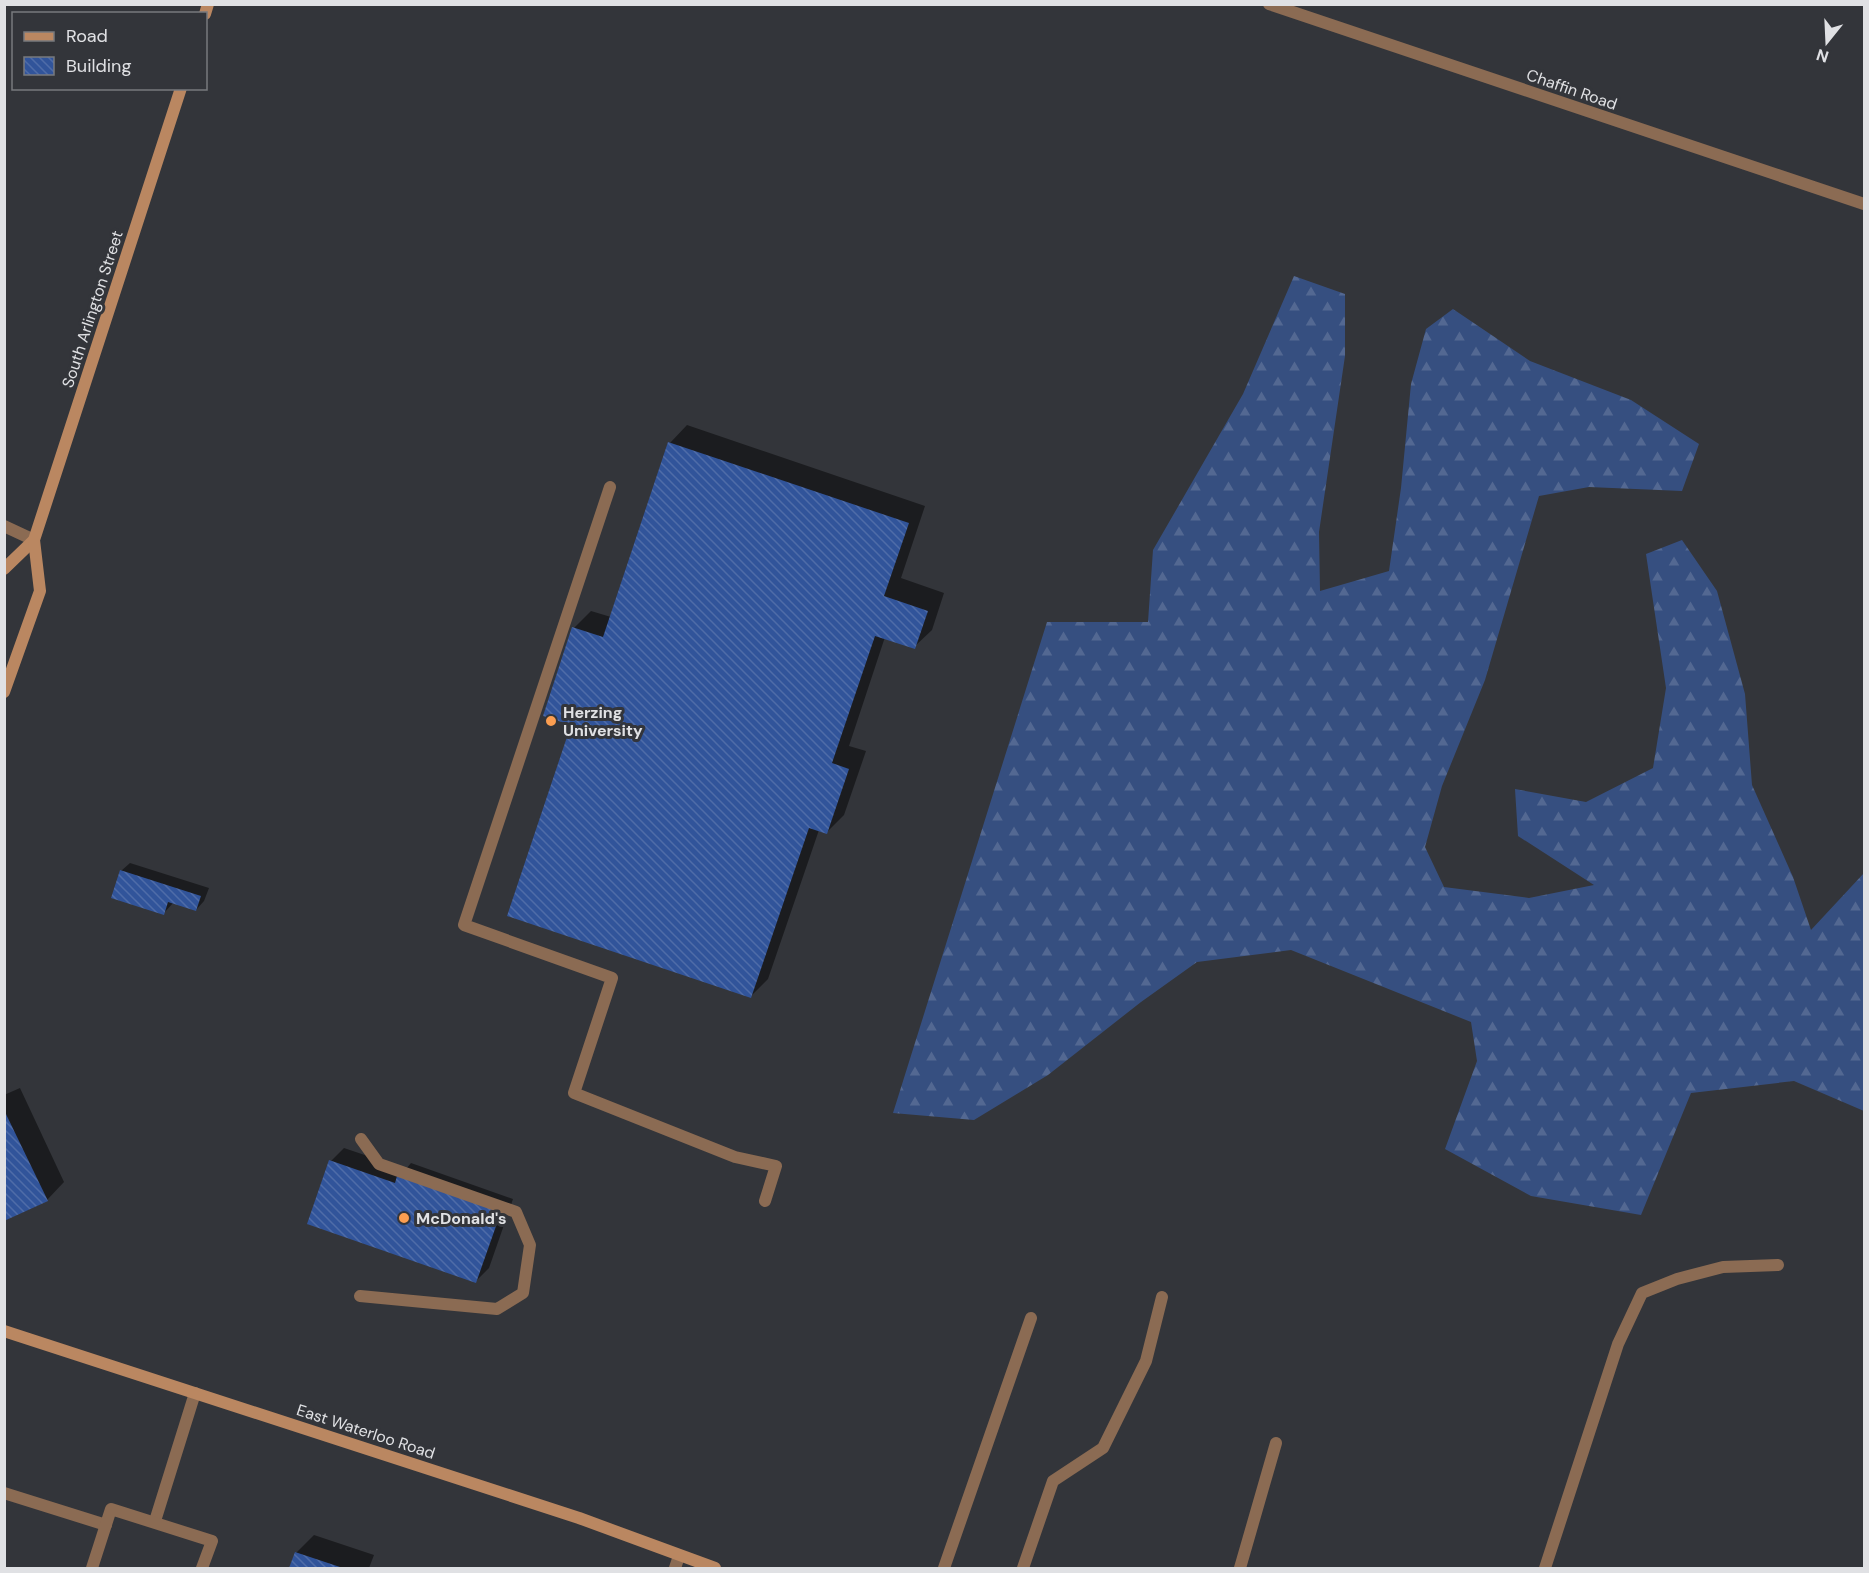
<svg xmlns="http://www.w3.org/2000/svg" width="1869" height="1573" font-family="'DM Sans',sans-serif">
<defs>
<pattern id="forest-firs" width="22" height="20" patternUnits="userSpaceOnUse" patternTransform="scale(1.5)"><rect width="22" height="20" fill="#364f80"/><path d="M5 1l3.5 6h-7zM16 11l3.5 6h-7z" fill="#536892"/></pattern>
<pattern id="building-back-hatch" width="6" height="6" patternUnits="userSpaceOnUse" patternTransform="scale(1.5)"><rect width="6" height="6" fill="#31549a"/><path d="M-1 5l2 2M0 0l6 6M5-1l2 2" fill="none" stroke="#4f6ca8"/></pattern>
</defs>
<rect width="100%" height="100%" fill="#33353a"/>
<path fill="url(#forest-firs)" d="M1294,276L1345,294V356L1319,532L1320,591L1389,571L1401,488L1411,384L1426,329L1453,309L1530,361L1631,400L1699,444L1682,491L1589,487L1539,496L1485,680L1442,786L1425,847L1444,887L1529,898L1594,885L1518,836L1515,789L1586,802L1653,768L1666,688L1646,554L1682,540L1717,591L1745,694L1752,785L1793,877L1811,930L1864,873V1111L1794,1081L1691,1093L1641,1215L1531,1196L1445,1149L1477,1061L1471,1022L1291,950L1197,962L1141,1002L1048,1075L974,1120L893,1113L1047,622H1148L1153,550L1243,394Z"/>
<g fill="#0007">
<path d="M687,425L925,506L901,578L944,593L932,630L914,647L885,637L849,746L866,751L844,815L827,832L819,830L768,979L751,996L573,724L574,628L591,611L611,617L670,443Z"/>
<path d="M130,863L209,888L204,901L196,910L173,903L164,913L121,871Z"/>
<path d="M20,1088L64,1182L47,1200L4,1220V1095Z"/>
<path d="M344,1148L406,1169L411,1163L513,1199L489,1268L476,1281L331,1161Z"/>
<path d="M314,1535L374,1555L369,1568H291L296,1553Z"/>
</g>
<g fill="url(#building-back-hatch)">
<path d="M668,442L909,523L884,596L928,611L915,649L875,636L832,763L849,769L827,834L809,828L751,998L507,916L571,725L543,716L572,627L603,637Z"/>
<path d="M120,870L201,896L196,911L168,902L164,915L111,898Z"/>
<path d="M4,1110L48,1201L4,1221Z"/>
<path d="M329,1160L395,1183L397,1176L501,1212L476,1283L307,1224Z"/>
<path d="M295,1552L343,1568H289Z"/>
</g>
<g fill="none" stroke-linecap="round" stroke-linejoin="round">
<g stroke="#8b6b53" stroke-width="12">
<path d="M610,487L464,925L612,978L574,1093L735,1157L776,1166L765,1201"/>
<path d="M360,1296L497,1309L523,1293L530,1245L516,1212L379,1164L361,1139"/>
<path d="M4,1493L106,1525"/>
<path d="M155,1521L195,1393"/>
<path d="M92,1568L111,1509L212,1541L202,1568"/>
<path d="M675,1568L679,1556"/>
<path d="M944,1568L1031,1318"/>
<path d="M1023,1568L1053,1481L1103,1448L1146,1361L1162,1297"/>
<path d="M1240,1568L1276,1443"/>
<path d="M1545,1568L1618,1344L1642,1293L1677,1279L1723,1267L1778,1265"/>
</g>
<g stroke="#8b6b53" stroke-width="12">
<path d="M1269,4L1864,204"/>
<path d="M4,526L34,540"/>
</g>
<g stroke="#ba8761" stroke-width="12">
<path d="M205,14L208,4"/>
<path d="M4,569L34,540"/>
<path d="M4,692L40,591L34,540L181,88"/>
<path d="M4,1331L579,1518L715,1568"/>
</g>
</g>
<g fill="#fb9e51" stroke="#33353a" stroke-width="2">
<circle cx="551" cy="721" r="6"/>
<circle cx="404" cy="1218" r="6"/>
</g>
<g text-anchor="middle" stroke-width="6" stroke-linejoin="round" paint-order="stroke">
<g font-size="16" fill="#e0e1e4" stroke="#33353a">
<text transform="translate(1572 89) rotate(19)" y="6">Chaffin Road</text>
<text transform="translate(92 309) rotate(-72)" y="6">South Arlington Street</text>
<text transform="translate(366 1431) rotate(18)" y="6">East Waterloo Road</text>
</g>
<g font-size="16" font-weight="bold" fill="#e0e1e4" stroke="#33353a" text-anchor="start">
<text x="563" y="718">Herzing<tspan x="563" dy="18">University</tspan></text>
<text x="416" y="1224">McDonald's</text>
</g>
</g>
<rect width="1869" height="1573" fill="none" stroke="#e0e1e4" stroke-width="12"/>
<rect x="12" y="12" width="195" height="78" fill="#33353a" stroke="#787a7e" stroke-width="1.5"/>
<rect x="24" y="32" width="30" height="9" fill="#ba8761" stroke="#787a7e" stroke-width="1.5"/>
<text x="66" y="42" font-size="18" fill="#e0e1e4">Road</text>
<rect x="24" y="57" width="30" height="18" fill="url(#building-back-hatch)" stroke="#787a7e" stroke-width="1.5"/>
<text x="66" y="72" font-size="18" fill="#e0e1e4">Building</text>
<g transform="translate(1827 42) rotate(198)" stroke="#33353a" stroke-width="4.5" paint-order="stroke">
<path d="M0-4.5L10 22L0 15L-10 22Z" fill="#e0e1e4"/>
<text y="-9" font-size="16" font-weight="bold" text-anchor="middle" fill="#e0e1e4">N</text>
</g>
</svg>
